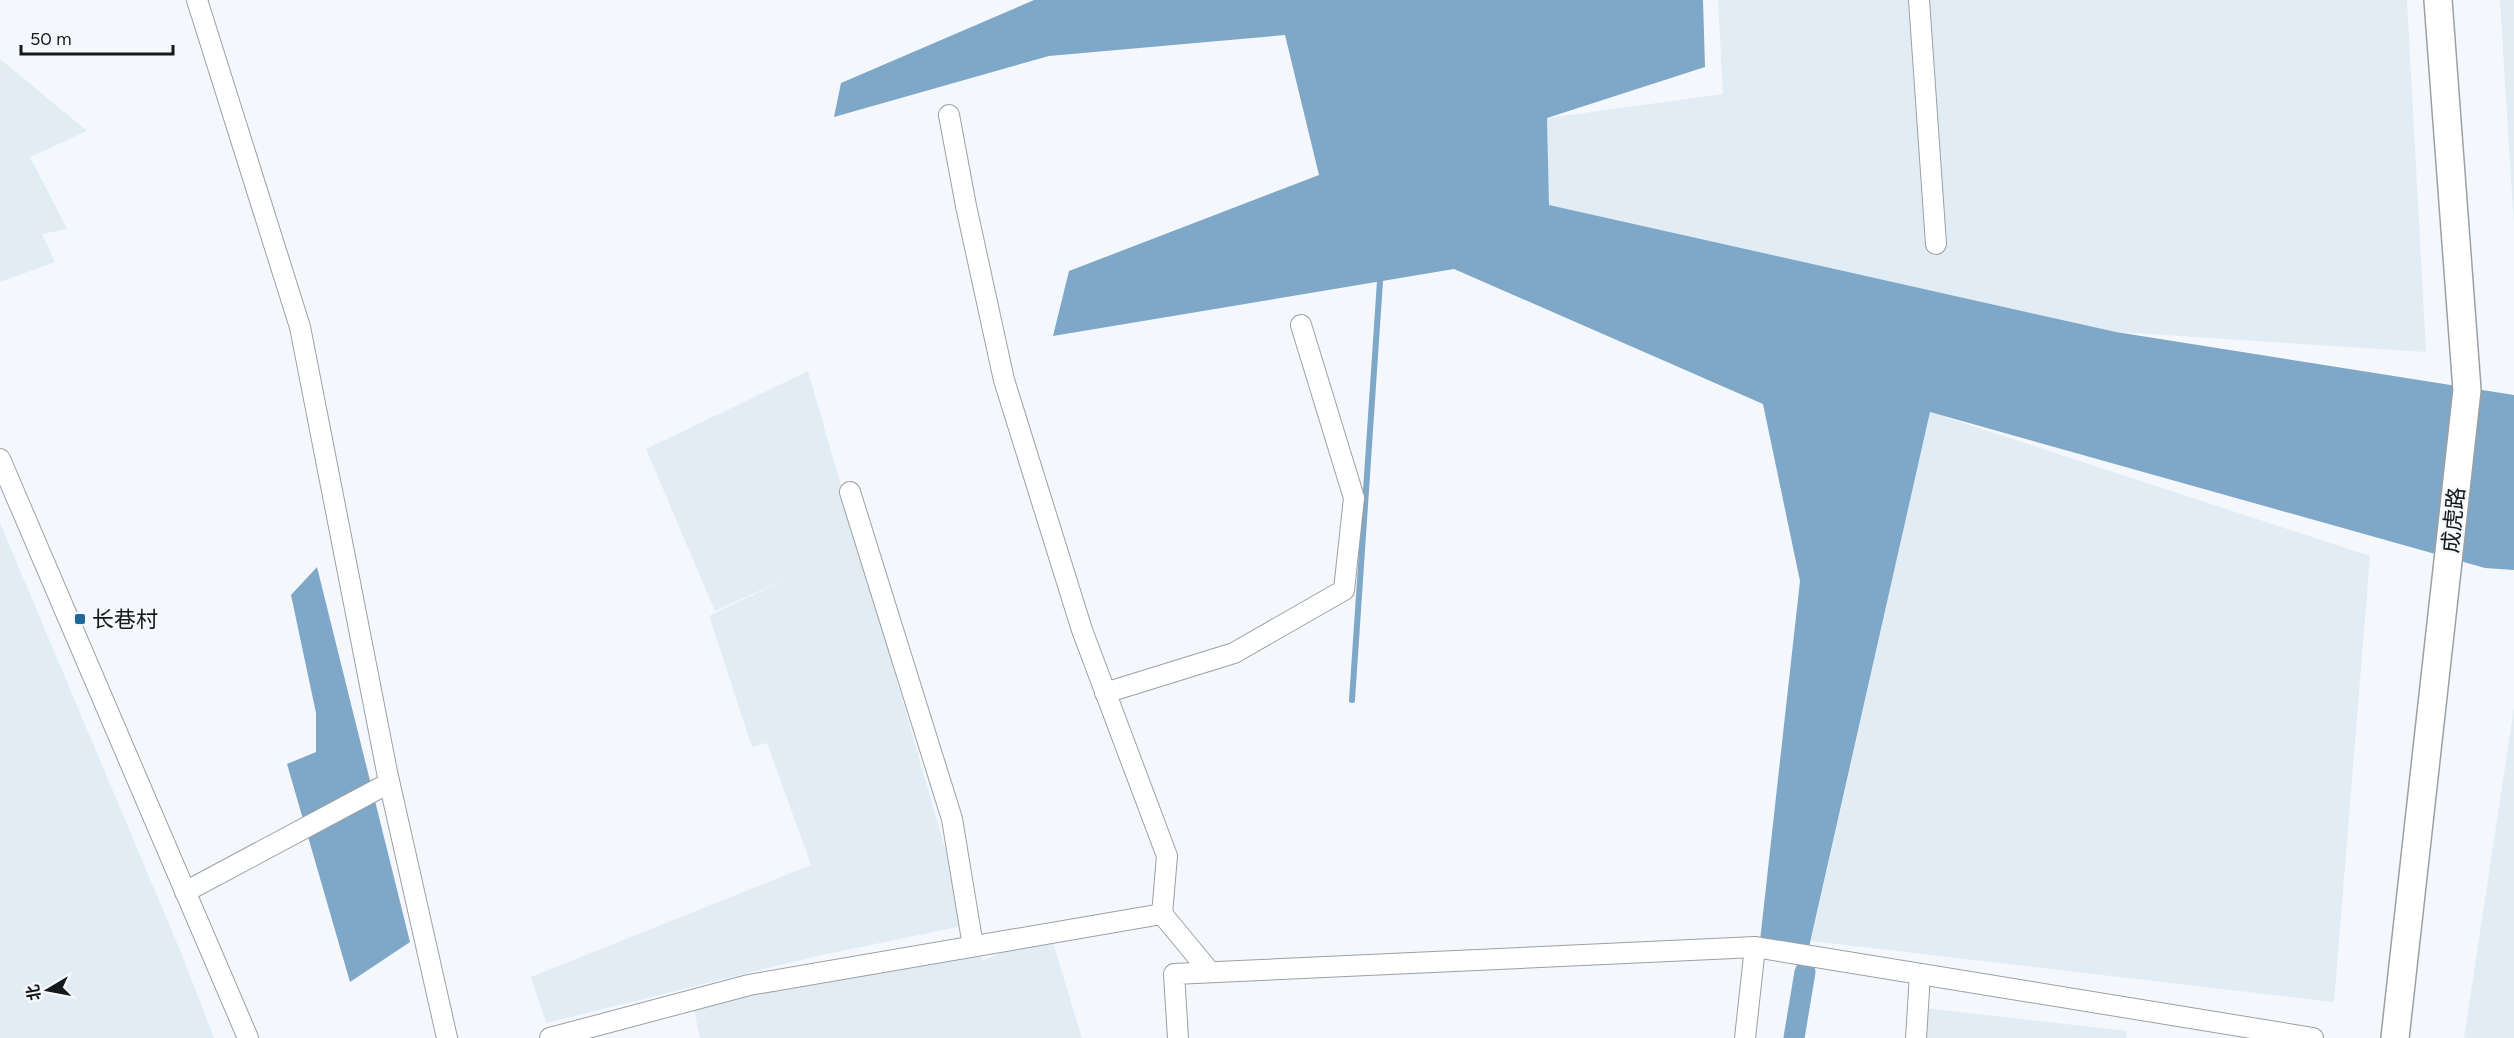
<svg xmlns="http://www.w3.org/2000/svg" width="2514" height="1038" font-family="Figtree,'Noto Sans SC',sans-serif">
<rect width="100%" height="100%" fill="#f4f8fc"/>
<g fill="#e1ecf5">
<path d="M1718,0H2407L2426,352L2116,332L1549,205L1547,118L1723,94Z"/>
<path d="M2500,0H2514V226Z"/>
<path d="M0,59L87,131L30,157L67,229L42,234L55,262L0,282Z"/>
<path d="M808,371L967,925L817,956L546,1023L531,977L811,865L767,743L752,747L709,616L792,576L715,611L646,449Z"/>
<path d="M1930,412L2370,556L2334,1002L1811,941Z"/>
<path d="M0,523L182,955L214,1038H0Z"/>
<path d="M2514,708V1038H2464Z"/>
<path d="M1050,933L1082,1038H700L692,1000L973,946L983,960Z"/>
<path d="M1924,1008L2127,1031L2126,1038H1923Z"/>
</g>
<g fill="#7fa7c7">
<path d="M1034,0H1703L1705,67L1547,118L1549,205L2116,332L2514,395V570L2485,568L1930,412L1805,965L1759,950L1800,581L1763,404L1454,269L1053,336L1069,271L1319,175L1285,35L1049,56L834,117L841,83Z"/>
<path d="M317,567L410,942L350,982L287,764L316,752V713L291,595Z"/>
</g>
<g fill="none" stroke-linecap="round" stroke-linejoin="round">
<path stroke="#7fa7c7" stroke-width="6" d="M1352,700L1380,281"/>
<path stroke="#7fa7c7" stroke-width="21" d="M1794,1038L1805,972"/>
<defs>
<g id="street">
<path d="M197,0L300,327L387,772L447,1038"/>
<path d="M1919,0L1936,244"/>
<path d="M949,115L966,206L1004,380L1082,630L1167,856L1162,914"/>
<path d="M0,459L248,1038"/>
<path d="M850,492L952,819L973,946"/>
<path d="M1105,693L1234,653L1344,590L1354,498L1301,325"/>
<path d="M185,892L389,783"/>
<path d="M550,1038L749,985L1162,914L1210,972"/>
<path d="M1178,1038L1174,974L1755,947L2313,1038"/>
<path d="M1745,1038L1755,947"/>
<path d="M1916,1038L1920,974"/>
</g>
<path id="secondary" d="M2395,1038L2467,390L2438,0"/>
</defs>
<use href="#street" stroke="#9ba0a3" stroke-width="22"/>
<use href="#secondary" stroke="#9ba0a3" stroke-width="30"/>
<use href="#street" stroke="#fff" stroke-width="20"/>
<use href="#secondary" stroke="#fff" stroke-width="27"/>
</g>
<rect fill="#1c699c" stroke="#f4f8fc" stroke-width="2" x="74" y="613" width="12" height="12" rx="3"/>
<g text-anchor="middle" stroke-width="4.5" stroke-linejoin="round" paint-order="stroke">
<g font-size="22" fill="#161718" stroke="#f4f8fc">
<text transform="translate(2453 520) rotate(-84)" y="8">成虎路</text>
</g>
<g font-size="22" fill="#161718" stroke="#f4f8fc" text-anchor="start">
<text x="92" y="627">长巷村</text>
</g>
</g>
<g transform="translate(48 990) rotate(260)" stroke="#f4f8fc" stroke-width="4.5" paint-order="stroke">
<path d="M0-4.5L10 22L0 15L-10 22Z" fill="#161718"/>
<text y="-9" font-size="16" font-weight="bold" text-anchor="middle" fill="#161718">北</text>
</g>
<path d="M21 45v9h152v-9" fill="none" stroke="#161718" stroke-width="3"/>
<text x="30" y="45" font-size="18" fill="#161718" stroke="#f4f8fc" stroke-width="4.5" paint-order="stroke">50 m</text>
</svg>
